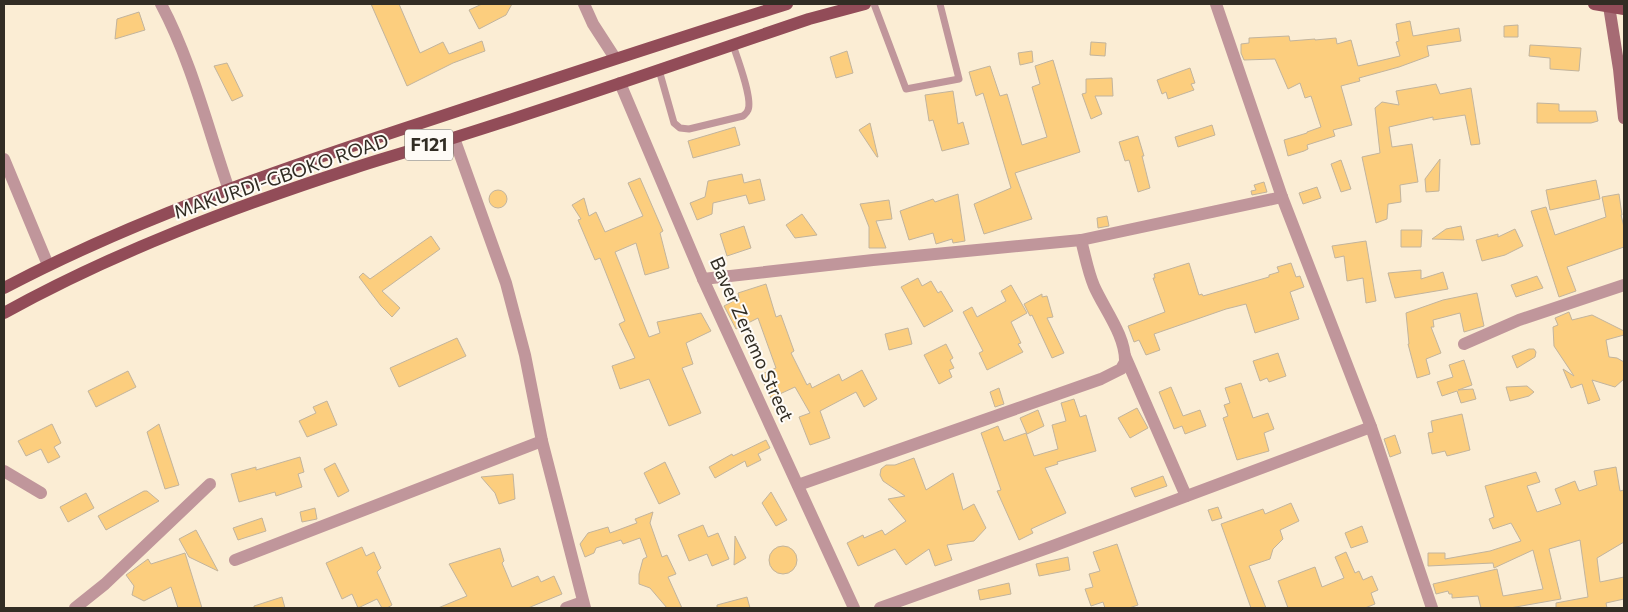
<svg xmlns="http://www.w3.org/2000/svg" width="1628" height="612" font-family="Commissioner,sans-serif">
<rect width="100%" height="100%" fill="#fbedd4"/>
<g fill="#fcce7e" stroke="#c2b49d">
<path d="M371,4H399L420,53L443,42L449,54L482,41L485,51L453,63L407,86Z"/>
<path d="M482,4H512L506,15L479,29L469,10Z"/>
<path d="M139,12L145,30L115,39L117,19Z"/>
<path d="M1410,21L1413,36L1459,28L1461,41L1427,46L1429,56L1399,67L1359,78L1360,81L1341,86L1352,125L1333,130L1335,136L1307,145L1308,149L1304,151L1288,156L1284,140L1307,133V132L1321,127L1311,96L1305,98L1300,83L1288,89L1275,59L1244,60L1241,53V44L1249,43V38L1289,36L1290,41L1315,39V40L1336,38L1337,44L1351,40L1358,66L1400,56L1396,42L1399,41L1396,24Z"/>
<path d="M1518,25V37H1504V26Z"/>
<path d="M1091,42L1106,43L1105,56L1090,55Z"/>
<path d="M1530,45L1581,48L1579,71L1550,69V58L1529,56Z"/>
<path d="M847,51L853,73L836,78L830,57Z"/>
<path d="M1032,51L1033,62L1020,65L1018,53Z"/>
<path d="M1053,60L1080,152L1015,173L1032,219L984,234L974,204L1011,188L983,93L976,96L969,72L990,66L1000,96L1007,94L1022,145L1047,137L1032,87L1040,84L1035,66Z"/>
<path d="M227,63L243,96L232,101L214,66Z"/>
<path d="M1190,68L1195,83L1191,84L1194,90L1168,99L1166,92L1162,94L1157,80Z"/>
<path d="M1112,78L1113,96H1095L1102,114L1091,119L1082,94L1086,93V79Z"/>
<path d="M1436,84L1440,94L1471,88L1480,144L1471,145L1465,115L1433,120V117L1389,127L1392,147L1412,144L1418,182L1400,185L1401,202L1388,204L1387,219L1376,223L1362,157L1380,153L1375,108L1382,102L1399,105L1396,91Z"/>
<path d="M953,91L958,124L963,122L969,144L942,151L933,120L929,121L925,95Z"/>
<path d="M1537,103L1559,104V111H1596L1598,121L1591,123H1537Z"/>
<path d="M870,123L878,157H877L859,130Z"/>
<path d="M1212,125L1215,135L1178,147L1175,137Z"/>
<path d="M735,127L740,145L693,158L688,141Z"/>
<path d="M1138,136L1144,156H1142L1150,188L1138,192L1129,160L1125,161L1119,142Z"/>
<path d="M1440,159L1439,191L1426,192L1425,179Z"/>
<path d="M1341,160L1351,189L1341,192L1331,164Z"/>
<path d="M742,174L744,183L760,179L765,200L749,204L746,195L713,203L712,214L697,220L690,203L705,197L708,181Z"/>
<path d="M640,178L663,231L660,233L669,268L645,275L636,243L615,252L649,337L660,333L657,322L701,313L711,331L686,343L693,364L682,368L701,413L669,426L649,379L620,389L612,366L635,358L619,324L625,321L600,258L595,260L578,220L581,219L572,205L584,198L589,216L596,212L605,232L643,216L628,183Z"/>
<path d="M1596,180L1600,199L1550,210L1546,190Z"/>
<path d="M1264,182L1267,192L1252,195L1251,191L1256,190L1254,185Z"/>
<path d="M1317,187L1321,198L1303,204L1299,193Z"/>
<circle cx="498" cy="199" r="9"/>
<path d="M958,194L965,241L953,243L952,239L936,244L933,233L909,240L900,211L933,199L935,202Z"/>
<path d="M1619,194L1622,215H1621L1624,227V247L1567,267L1576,291L1559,297L1531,211L1546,207L1555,235L1606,217L1602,197Z"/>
<path d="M889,200L892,219L876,221L886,248H869V227L860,204Z"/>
<path d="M802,214L817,235L795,238L786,225Z"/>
<path d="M1107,216L1109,226L1098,228L1097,218Z"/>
<path d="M744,226L751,248L727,256L720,234Z"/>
<path d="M1461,226L1464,240L1432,239L1446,229Z"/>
<path d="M1515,229L1523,246L1505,255L1482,261L1476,240L1498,234V237Z"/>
<path d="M1401,230H1422L1421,247H1401Z"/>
<path d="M431,236L440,249L382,291L400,308L392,317L381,306L359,277L363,273L370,279Z"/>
<path d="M1366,241L1376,301L1366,303L1363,278L1347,281L1344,256L1335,258L1332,246Z"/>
<path d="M1189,263L1199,295L1202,294L1203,296L1269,277V275L1279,272L1277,267L1291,263L1296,277L1300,276L1304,287L1290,292L1299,319L1255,333L1246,304L1226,309L1154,334L1160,350L1146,355L1139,340L1134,342L1128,326L1165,312L1153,278H1155L1154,274Z"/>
<path d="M1421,270V279L1443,272L1448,289L1395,298L1388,273Z"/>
<path d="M1537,276L1543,288L1516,297L1511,285Z"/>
<path d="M918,278L922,286L931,281L938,293L941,291L953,311L924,327L901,287Z"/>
<path d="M766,284L776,317L781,315L794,351L791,353L807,385L810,383L812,388L839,374L842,381L862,370L877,399L864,407L856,392L820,411L830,438L810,445L799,417L810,413L795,387L771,398L760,375L776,368L758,318L736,329L724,306L739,298L738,293Z"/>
<path d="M1011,285L1027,313L1011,322L1021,343L1018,344L1023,352L987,370L979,353L983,351L963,312L972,307L977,317L1006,301L1001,291Z"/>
<path d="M1477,293L1484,326L1464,332L1460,313L1433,320L1434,327H1431L1441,353L1426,359L1430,374L1417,378L1408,344H1409L1406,313L1443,300Z"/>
<path d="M1042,294V297L1047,296L1053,317L1047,318L1064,353L1052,358L1032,315L1030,316L1024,304Z"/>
<path d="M1569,312L1572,320L1592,315L1624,331V335L1606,340L1609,357L1617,358L1624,362V379L1615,387L1592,380L1600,400L1588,404L1582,384L1571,388L1563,369L1574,376L1554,346L1553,327L1558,325L1555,318Z"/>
<path d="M908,328L912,344L889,350L885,334Z"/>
<path d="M457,338L466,356L399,387L390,368Z"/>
<path d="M946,344L953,358L950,360L954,368L949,370L952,377L939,384L924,355Z"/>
<path d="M1529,349H1534L1536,352L1535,357L1517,368L1512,356Z"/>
<path d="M1278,353L1286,376L1269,382L1267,378L1260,381L1253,361Z"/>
<path d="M1464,360L1472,385L1458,390L1473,389L1476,399L1461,403L1457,391L1442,396L1437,382L1453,377L1449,365Z"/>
<path d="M128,371L136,387L96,407L88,391Z"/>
<path d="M1241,383L1253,418L1268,413L1274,429L1264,433L1269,451L1237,460L1223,418L1228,416L1224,405L1230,403L1225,388Z"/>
<path d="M1527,386L1534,392L1529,396L1510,401L1506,387Z"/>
<path d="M1171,387L1183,416L1200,410L1206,426L1185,434L1182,426L1174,429L1159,392Z"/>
<path d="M999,388L1004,404L995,407L990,392Z"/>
<path d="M1074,399L1080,417L1086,415L1096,451L1057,462L1058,464L1045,468L1066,513L1031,529L1033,533L1019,540L997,491L1001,490L981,433L998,426L1004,441L1026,433L1034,456L1058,449L1052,425L1066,421L1061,403Z"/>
<path d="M327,401L337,425L307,437L299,421L316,413L313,407Z"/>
<path d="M1137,408L1148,428L1130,438L1118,418Z"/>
<path d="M1038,410L1044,426L1027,434L1020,418Z"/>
<path d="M1462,414L1470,450L1447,456L1445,451L1432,454L1428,433L1433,432L1431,421Z"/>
<path d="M52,424L61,443L54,447L60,457L48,463L41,449L26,456L18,441Z"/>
<path d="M159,424L179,485L165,489L147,432Z"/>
<path d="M1395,435L1401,453L1390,457L1384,439Z"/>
<path d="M766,440L770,448L758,454L761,460L747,467L745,461L715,478L709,467L732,454L733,456Z"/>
<path d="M300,457L304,472L298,474L302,487L276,496L275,492L239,502L231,474L256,467V470Z"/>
<path d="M914,458L926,490L953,473L963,510L974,504L986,528L974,541L947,545L952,560L935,566L929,549L906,565L895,549L858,566L847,543L863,535L864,538L882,530L885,535L906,521L888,499L905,496L883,481L880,475L881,469L886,465H895Z"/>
<path d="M665,462L680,494L659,504L644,473Z"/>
<path d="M335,463L349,491L338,497L324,469Z"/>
<path d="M1616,467L1620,491L1624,490V542L1597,558L1600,582L1624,577V599L1606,603L1607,608H1556V603L1588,597L1580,540L1549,549L1561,599L1510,608H1481L1478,596L1452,598V594H1449L1448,591L1436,594L1433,584L1497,569L1503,596L1543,589L1533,550L1494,568L1493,563L1428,566V553H1445V559L1490,551L1521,541L1511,523L1493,529L1489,519L1494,517L1485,486L1536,472L1540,482L1527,486L1537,512L1561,504L1555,489L1575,481L1579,491L1597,485L1594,471Z"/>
<path d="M513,474L515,499L499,504L495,493L481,477Z"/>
<path d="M1163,476L1167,486L1135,497L1131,488Z"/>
<path d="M144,491H147L159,501L106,530L98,516Z"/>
<path d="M771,492L787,520L776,526L762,503Z"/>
<path d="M86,493L94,508L68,522L60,507Z"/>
<path d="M1291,503L1299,521L1280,530L1283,539L1273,549L1270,559L1249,566L1266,608H1251L1221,524L1263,509L1265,514Z"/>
<path d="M1218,507L1222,518L1212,521L1208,510Z"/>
<path d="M315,508L317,519L302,522L300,512Z"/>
<path d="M653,512L650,523L662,557L667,555L676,574L668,577L682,608H667L650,588L639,584V574L643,559L647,557L640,538L623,544L621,540L596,548L594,553L585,557L580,544L588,533L608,527L610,533L637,523L635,519Z"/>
<path d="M262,518L266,531L238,540L233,528Z"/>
<path d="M703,525L708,537L718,533L729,559L712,566L707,554L689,561L678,535Z"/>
<path d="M1362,526L1368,542L1351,548L1345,533Z"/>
<path d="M196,530L218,571L189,557L179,539Z"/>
<path d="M735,536L746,558L734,565Z"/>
<path d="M1117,544L1138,605L1129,608H1105L1103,602L1091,606L1085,589L1093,587L1089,574L1100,571L1093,552Z"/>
<circle cx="783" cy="560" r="14"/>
<path d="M362,547L366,556L374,552L381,568L377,572L392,605L387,608H382L377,599L358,608L352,594L342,599L326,563Z"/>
<path d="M500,548L504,561L502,563L512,587L538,576L541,582L554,576L562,594L528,608H438L467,596L449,564Z"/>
<path d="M1346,552L1355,573L1359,571L1363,580L1372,576L1378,590L1371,593L1375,604L1365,608H1288L1278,581L1315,567L1322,587L1344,578L1335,557Z"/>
<path d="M185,553L202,608H178L171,587L144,601L132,595L134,586L126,575L148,559L151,564Z"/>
<path d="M1068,557L1070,570L1039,576L1036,564Z"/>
<path d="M1009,583L1011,594L980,600L978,590Z"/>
<path d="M282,597L285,608H254V606Z"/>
<path d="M747,597L750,608H717V605Z"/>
</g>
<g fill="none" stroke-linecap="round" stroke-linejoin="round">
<g stroke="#c0969b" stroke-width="7">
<path d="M874,4L906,89L959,79L940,4"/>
<path d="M659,70L674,123L680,128L689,129L743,116C745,114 747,113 748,110C753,99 737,57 733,45"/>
</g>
<g stroke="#c0969b" stroke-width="12">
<path d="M161,4C191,60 208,129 229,190"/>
<path d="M584,4L593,24L615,58"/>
<path d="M1216,4L1282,197L1371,427L1432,608"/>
<path d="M620,83L703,279L854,608"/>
<path d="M454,138L506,283L525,355L542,441L585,608"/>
<path d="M4,159L48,265"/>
<path d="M703,279L873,260L1081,240L1282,197"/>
<path d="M1464,344L1519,320L1624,285"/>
<path d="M1125,356L1186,496"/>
<path d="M4,471L41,493"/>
<path d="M798,485L1101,379L1121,369L1125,362C1126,336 1104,309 1094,286C1088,272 1085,255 1081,240"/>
<path d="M235,560L542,441"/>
<path d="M75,608L105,584L210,484"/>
<path d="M566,608L583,602"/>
<path d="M880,608L1053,546L1371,427"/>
</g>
<path stroke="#a66b74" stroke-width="12" d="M1609,6L1619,69L1624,118"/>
<g stroke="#924c58" stroke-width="12">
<path d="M1594,4L1624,9"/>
<path d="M4,288C137,218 281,169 424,122C545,82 665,42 787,4"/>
<path d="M4,313C114,252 234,207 354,168C387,157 420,148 453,138C572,101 690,59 809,19L865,4"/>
</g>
</g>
<g text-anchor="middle" stroke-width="4" stroke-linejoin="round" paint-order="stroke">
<rect fill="#fefbf6" stroke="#6f6b63" stroke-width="1" x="405" y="129.5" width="48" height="31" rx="4"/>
<g font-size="18" font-weight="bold" fill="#322d24">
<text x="429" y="151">F121</text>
</g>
<g font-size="19" fill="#322d24" stroke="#fefbf6">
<text transform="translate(281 176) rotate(-19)" y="7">MAKURDI-GBOKO ROAD</text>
<text transform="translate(752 339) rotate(66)" y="7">Baver Zeremo Street</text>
</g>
</g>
<rect width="1628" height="612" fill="none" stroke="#322d24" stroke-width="10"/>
</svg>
